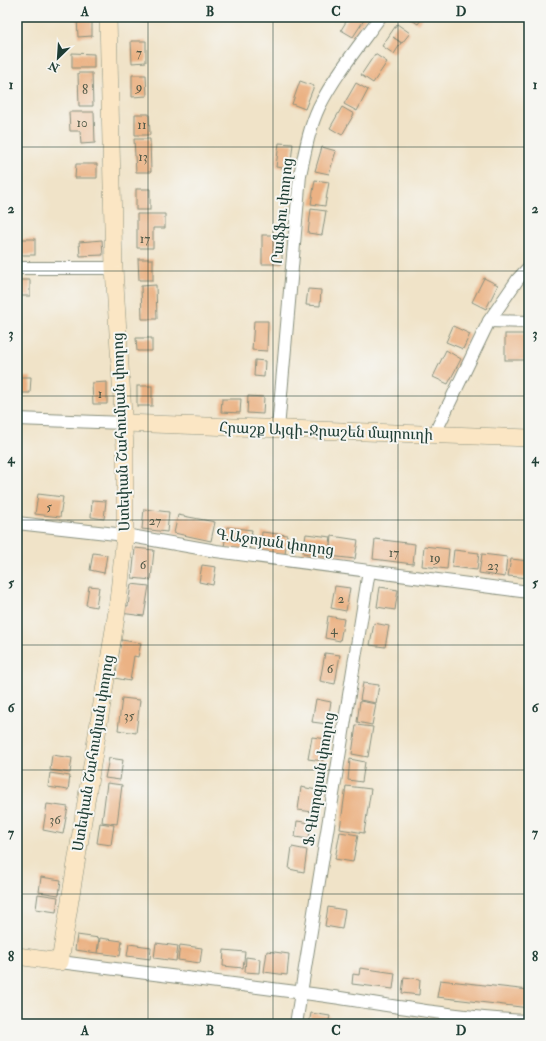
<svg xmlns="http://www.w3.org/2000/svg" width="546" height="1041" font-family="'IM FELL Double Pica','Noto Serif Armenian',serif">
<rect width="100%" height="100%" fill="#f6f6f2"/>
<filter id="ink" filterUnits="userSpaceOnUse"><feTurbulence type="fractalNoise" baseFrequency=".025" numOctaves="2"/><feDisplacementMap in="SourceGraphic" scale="8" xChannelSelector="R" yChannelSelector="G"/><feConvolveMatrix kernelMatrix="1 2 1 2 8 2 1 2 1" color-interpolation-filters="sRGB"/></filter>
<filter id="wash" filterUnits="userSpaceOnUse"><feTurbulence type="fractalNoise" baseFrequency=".012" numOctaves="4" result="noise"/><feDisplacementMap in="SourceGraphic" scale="16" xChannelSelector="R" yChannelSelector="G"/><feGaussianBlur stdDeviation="0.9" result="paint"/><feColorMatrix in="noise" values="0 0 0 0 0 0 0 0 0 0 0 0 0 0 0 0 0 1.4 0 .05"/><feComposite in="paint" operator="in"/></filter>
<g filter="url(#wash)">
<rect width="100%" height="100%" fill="#f0e3c8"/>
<g id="blocks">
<g fill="#ebb284">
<path d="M77,17H92V36L78,37Z"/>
<path d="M131,17H145L146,21H131Z"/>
<path d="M349,17H366L353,37L341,30Z"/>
<path d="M407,17H423L418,24Z"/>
<path d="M397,24L410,33L402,43L393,37L401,43L394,54L382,46Z"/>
<path d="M131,41H146V62L132,63Z"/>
<path d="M72,53L94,54V68H72Z"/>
<path d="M375,54L387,62L373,83L361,75Z"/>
<path d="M78,73H92L93,106H79Z"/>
<path d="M132,75H146L147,96L132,97Z"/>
<path d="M300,81L314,86L305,109L292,104Z"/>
<path d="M356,83L368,90L357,111L344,104Z"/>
<path d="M342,107L354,114L342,135L330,128Z"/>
<path d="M69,112H94L95,143L81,144L80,131H70Z"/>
<path d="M135,114H149L150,135H135Z"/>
<path d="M134,139H150L151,172H136Z"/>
<path d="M279,143L293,144L290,169L276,167Z"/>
<path d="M322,147L336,151L329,174L315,171Z"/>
<path d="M76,164H97V178H75Z"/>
<path d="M315,180L329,182L325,206L311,204Z"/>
<rect x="136" y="189" width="14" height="21"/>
<path d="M311,209L326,211L322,235L308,233Z"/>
<path d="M137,214H165V228H153V248H137Z"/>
<rect x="262" y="235" width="20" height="29"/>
<rect x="17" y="239" width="18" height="16"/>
<path d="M102,240L103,255L80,256L79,242Z"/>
<path d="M138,259H153V280H139Z"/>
<path d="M484,278L498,285L486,309L472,302Z"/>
<rect x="17" y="280" width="13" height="16"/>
<path d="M156,285L157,319H142L141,286Z"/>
<path d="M308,289L321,290L320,306L306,305Z"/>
<path d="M254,321H268L267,351L252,350Z"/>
<path d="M453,326L470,334L463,349L446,342Z"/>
<rect x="505" y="334" width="24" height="26"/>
<path d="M136,338H152V351H137Z"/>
<path d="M446,350L461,359L448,384L433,377Z"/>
<path d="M255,360L265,361L264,377L254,376Z"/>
<path d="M17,377H31L30,393H17Z"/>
<path d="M107,382V404H93L92,383Z"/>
<rect x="137" y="386" width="15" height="20"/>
<path d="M248,396L264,397L263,414L247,413Z"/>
<path d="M222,399H241L240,413L221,412Z"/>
<path d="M38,494L63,497L60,517L35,514Z"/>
<path d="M92,500L106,501L104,519L91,517Z"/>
<path d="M144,509L169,512L167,532L142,529Z"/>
<path d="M178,515L215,522L211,541L174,533Z"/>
<path d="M227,527L252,530L249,550L224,547Z"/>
<path d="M262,532L287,535L285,555L260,552Z"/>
<path d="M306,534L331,537L328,557L303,553Z"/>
<path d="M332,536L358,540L355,559L330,556Z"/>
<path d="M375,539L415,544L413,564L373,559Z"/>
<path d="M424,546L449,549L447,569L422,566Z"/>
<path d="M135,548L154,550L151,580L132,578Z"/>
<path d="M454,550L479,553L477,570L452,567Z"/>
<path d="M93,553L107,555L104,573L90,570Z"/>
<path d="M482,554L507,557L505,577L479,573Z"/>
<path d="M511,559L529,561V578L508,576Z"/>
<path d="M202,565L216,567L213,585L199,582Z"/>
<path d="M131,584L149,586L144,616L120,613L121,605L128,606Z"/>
<path d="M89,586L99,587L96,607L86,605Z"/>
<path d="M335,586L350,588L346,611L331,608Z"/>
<path d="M380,587L398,590L395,610L377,607Z"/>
<path d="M328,616L344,619L340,641L325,638Z"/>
<path d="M374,623L389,626L385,647L370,645Z"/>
<path d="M121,640L141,643L138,657L134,656L130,681L115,678Z"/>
<path d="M325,653L340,655L335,684L320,681Z"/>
<path d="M363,683L379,685L376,703L360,700Z"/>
<path d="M122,698L140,700L136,733L118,730Z"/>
<path d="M316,699L331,702L327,724L312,722Z"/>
<path d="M360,701L376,704L372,725L357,722Z"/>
<path d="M356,725L373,727L368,757L352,754Z"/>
<path d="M312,737L327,739L323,761L308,759Z"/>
<path d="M52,755L72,758L70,773L50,770Z"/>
<path d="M109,758L123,760L120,780L105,778Z"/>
<path d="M350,759L365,762L362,782L348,780Z"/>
<path d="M50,773L70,776L68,790L48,787Z"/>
<path d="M107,783L122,785L117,824L102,822Z"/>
<path d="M346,786L371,789L364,833L340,829Z"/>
<path d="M301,787L317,790L313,812L298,810Z"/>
<path d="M47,804L68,807L63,834L43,830Z"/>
<path d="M297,821L311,823L309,839L295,837Z"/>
<path d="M100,823L114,825L111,845L97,843Z"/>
<path d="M340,832L358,835L353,862L335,859Z"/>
<path d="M292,847L307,850L304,872L289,869Z"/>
<path d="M41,877L61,880L59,895L39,892Z"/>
<path d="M38,894L58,897L56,912L36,909Z"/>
<path d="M328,907L345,910L342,929L325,926Z"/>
<path d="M77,935L99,938L97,953L75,950Z"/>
<path d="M100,938L122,941L120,956L98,953Z"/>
<path d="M156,943L178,946L176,961L154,958Z"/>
<path d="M129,944L151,947L150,959L127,956Z"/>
<path d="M180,945L202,948L200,963L178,960Z"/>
<path d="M224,950L245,952L243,968L223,966Z"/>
<path d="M267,951L289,954L287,975L264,972Z"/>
<path d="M246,957L260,959L259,973L245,972Z"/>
<path d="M360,968L395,973L393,989L352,984L353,974L359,975Z"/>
<path d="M404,977L420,979L419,995L402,993Z"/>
<path d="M440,980L529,990V1008L437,997Z"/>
<path d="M311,1013L330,1016L328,1024H309Z"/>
</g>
</g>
</g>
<g filter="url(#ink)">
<use href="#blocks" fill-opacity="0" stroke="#88907e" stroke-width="1"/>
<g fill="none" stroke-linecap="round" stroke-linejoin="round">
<defs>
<g id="street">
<path d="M17,268H114"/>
<path d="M489,321L529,322"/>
<path d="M17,419L124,423"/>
<path d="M278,429L300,175C305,152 309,128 319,107C335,75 359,46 380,17"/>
<path d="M434,435L489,321L518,279L529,267"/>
<path d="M17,523L125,535L216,551L529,592"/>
<path d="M60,962C144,973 228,983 312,994C385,1004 456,1018 529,1021"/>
<path d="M296,1024L369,571"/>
</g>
<g id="secondary">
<path d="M124,423L529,438"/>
<path d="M17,956L60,962L117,611L125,535V447L114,268L108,17"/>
</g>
</defs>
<use href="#street" stroke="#88907e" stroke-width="14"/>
<use href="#secondary" stroke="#88907e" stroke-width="18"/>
<use href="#street" stroke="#fff" stroke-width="12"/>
<use href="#secondary" stroke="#fbe6c4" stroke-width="17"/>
</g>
</g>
<path fill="none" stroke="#1f3d34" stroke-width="1" stroke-opacity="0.55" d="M148,17V1024M273,17V1024M398,17V1024M17,147H529M17,271H529M17,396H529M17,520H529M17,645H529M17,770H529M17,894H529"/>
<g text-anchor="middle" stroke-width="4" stroke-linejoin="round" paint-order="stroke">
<g font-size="13" fill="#525a48">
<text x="139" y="57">7</text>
<text x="139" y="91">9</text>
<text x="85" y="94">8</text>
<text x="82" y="127">10</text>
<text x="142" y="129">11</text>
<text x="143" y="161">13</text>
<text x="145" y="243">17</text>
<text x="100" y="398">1</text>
<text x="49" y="511">5</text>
<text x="155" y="525">27</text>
<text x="394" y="557">17</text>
<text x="435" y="562">19</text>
<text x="143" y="569">6</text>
<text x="493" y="570">23</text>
<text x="341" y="603">2</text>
<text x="334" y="634">4</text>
<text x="330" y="673">6</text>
<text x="129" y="720">35</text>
<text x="55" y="824">36</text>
</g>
<g font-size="15" fill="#1f3d34" stroke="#f6f6f2">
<text transform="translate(282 211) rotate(-84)" y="5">Րաֆֆու փողոց</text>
<text transform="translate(326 431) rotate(2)" y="5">Հրաշք Այգի-Ջրաշեն մայրուղի</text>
<text transform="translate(121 432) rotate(-92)" y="5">Ստեփան Շահումյան փողոց</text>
<text transform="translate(275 542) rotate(8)" y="5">Գ.Աջոյան փողոց</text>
<text transform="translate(93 753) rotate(-81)" y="5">Ստեփան Շահումյան փողոց</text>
<text transform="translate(319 779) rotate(-81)" y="5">Ֆ.Գևորգյան փողոց</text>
</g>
</g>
<rect width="546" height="1041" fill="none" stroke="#f6f6f2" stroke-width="44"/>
<g transform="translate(58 58) rotate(205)" stroke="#f6f6f2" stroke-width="3" paint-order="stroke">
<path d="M0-3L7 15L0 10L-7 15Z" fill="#1f3d34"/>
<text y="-6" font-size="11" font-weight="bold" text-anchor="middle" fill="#1f3d34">N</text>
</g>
<rect x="22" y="22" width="502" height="997" fill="none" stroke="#1f3d34" stroke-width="1.5"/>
<g font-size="13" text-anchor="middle" font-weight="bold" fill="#1f3d34">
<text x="85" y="16">A</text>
<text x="210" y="16">B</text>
<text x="336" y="16">C</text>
<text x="461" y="16">D</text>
<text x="11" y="89">1</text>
<text x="535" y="89">1</text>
<text x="11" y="213">2</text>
<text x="535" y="213">2</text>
<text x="11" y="338">3</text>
<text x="535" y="338">3</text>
<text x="11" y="463">4</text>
<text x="535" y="463">4</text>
<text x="11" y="587">5</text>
<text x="535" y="587">5</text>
<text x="11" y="712">6</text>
<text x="535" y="712">6</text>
<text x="11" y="837">7</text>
<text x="535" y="837">7</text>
<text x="11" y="961">8</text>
<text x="535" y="961">8</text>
<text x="85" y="1035">A</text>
<text x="210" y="1035">B</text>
<text x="336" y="1035">C</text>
<text x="461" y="1035">D</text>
</g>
</svg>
